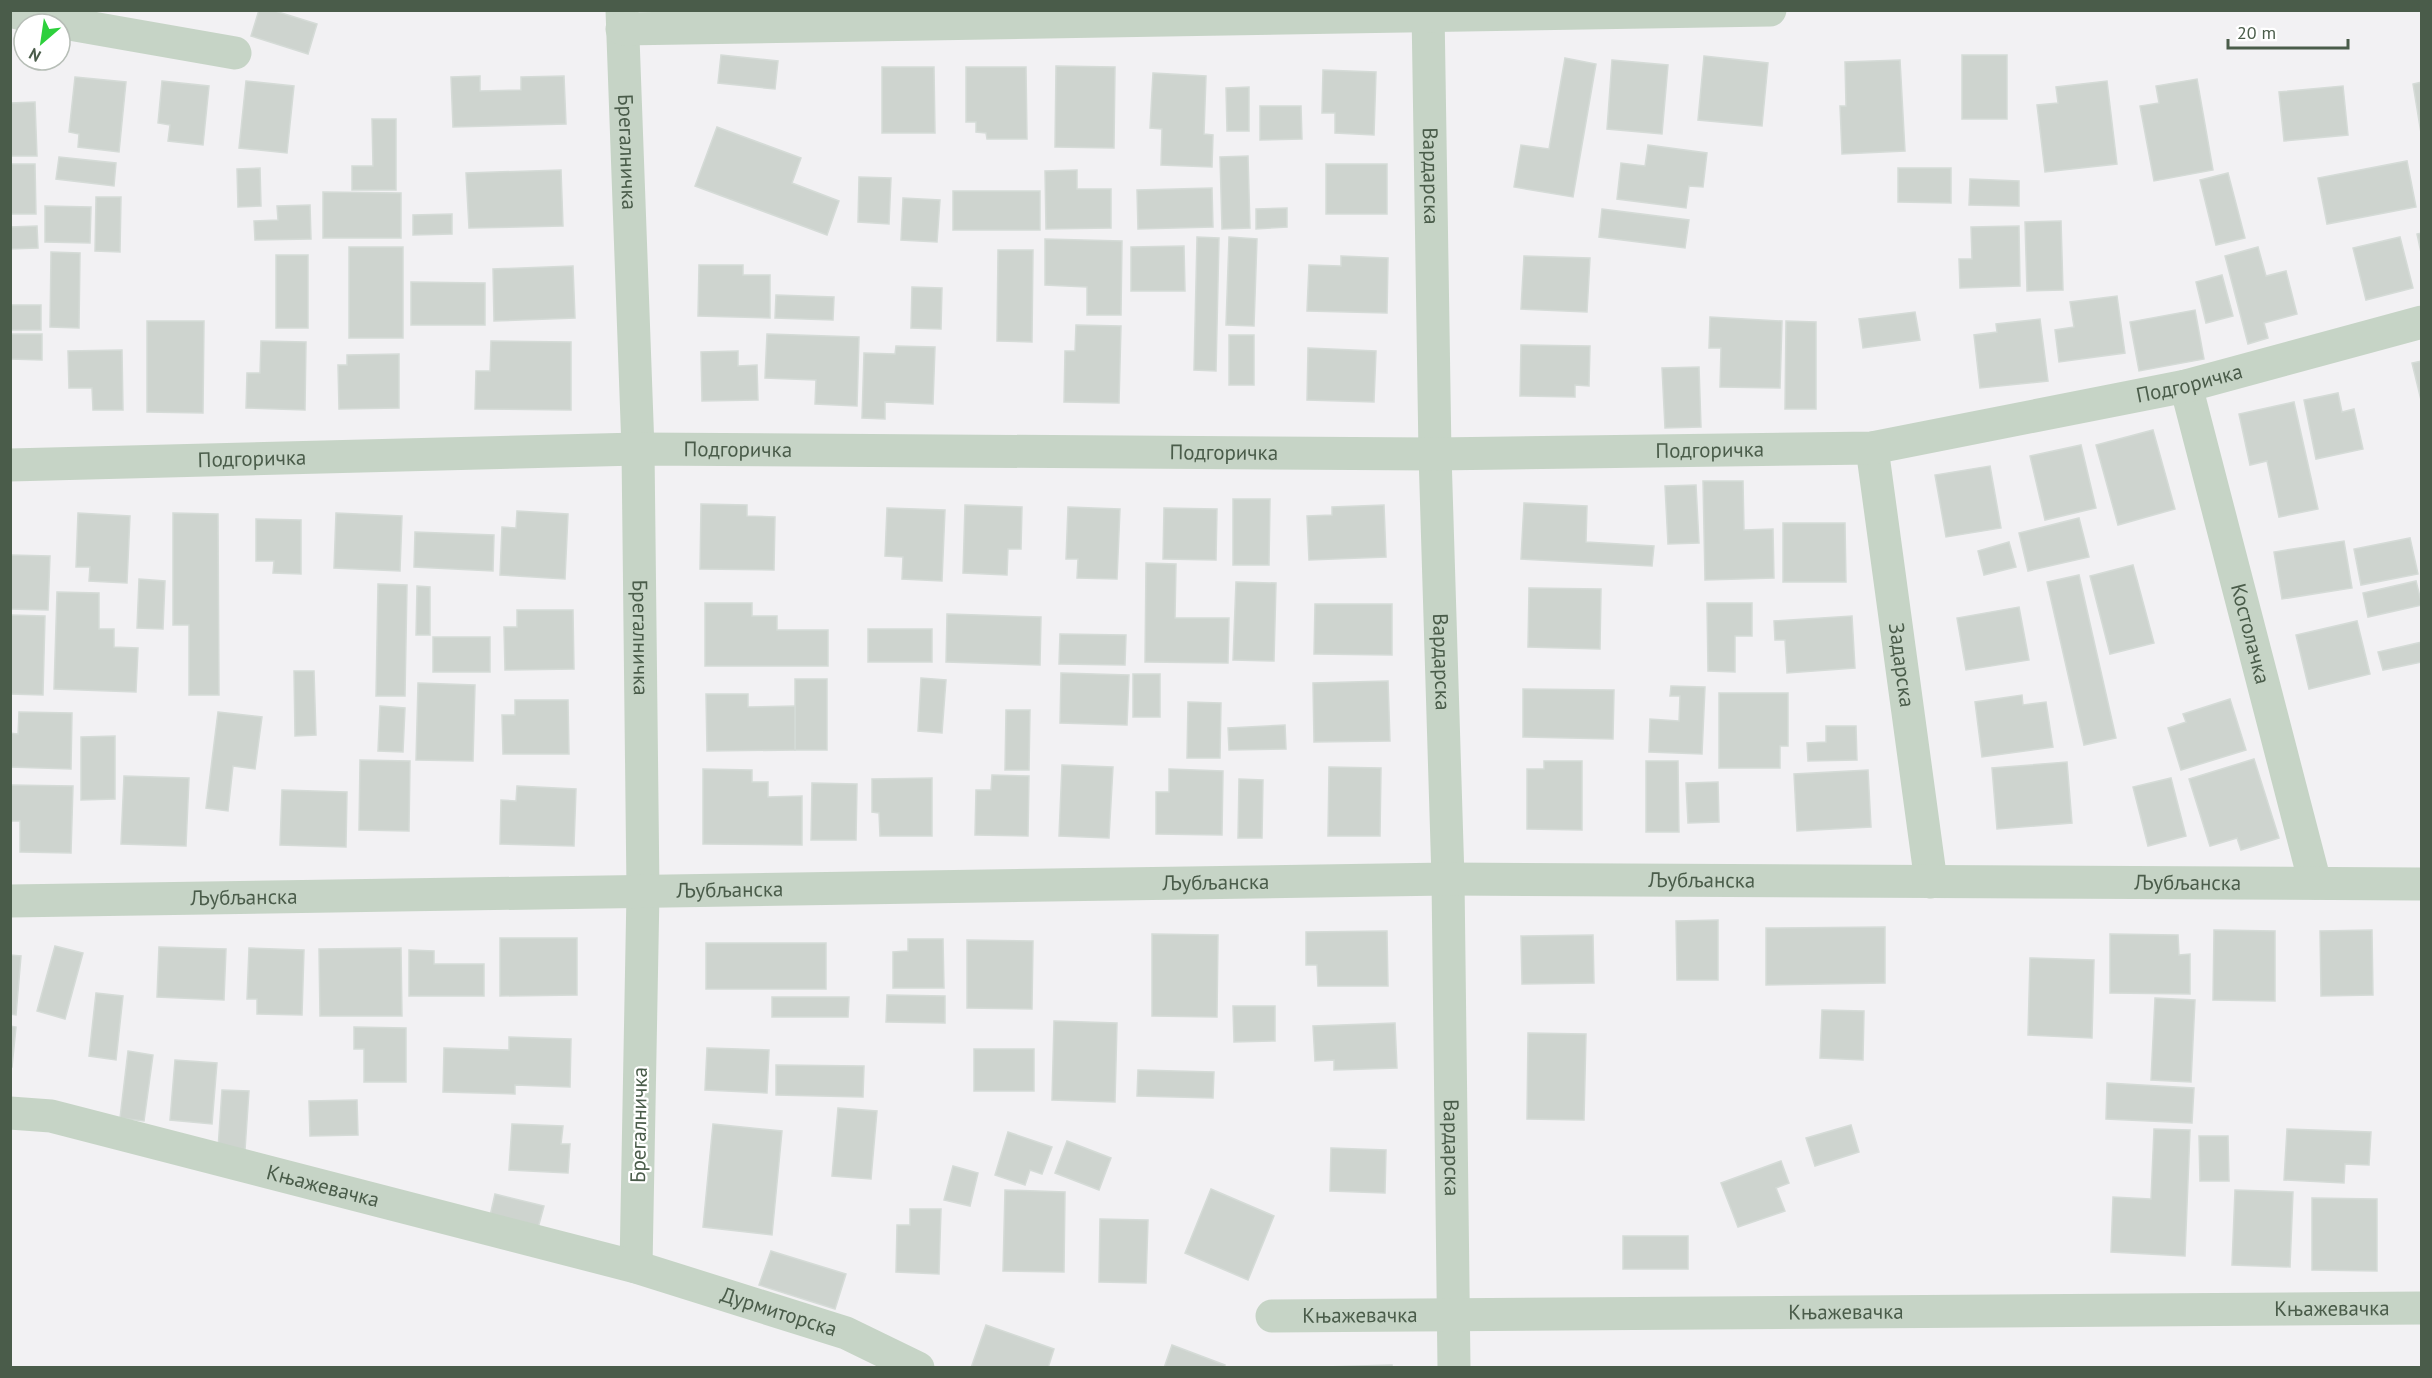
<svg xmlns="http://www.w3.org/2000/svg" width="2432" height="1378" font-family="'PT Sans',sans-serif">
<rect width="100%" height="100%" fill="#f2f1f3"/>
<g fill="#ced4cf" stroke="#d5dbd7" stroke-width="1.5">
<path d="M259,10H272L317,24L308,54L251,36Z"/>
<path d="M721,55L778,61L775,89L718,83Z"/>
<rect x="1962" y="55" width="45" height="64"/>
<path d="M1704,56L1768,63L1762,126L1698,120Z"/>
<path d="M1565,58L1596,64L1573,197L1514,187L1521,145L1549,149Z"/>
<path d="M1612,60L1668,65L1662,134L1607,129Z"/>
<path d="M1900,60L1905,151L1842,154L1840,106H1846L1845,62Z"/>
<path d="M1056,66L1115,67L1114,148L1055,147Z"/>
<path d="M882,67H934L935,133H882Z"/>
<path d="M966,67H1026L1027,139H987L986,133L976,132V122H966Z"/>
<path d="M1323,70L1376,72L1374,135L1335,133V113H1322Z"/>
<path d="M1153,73L1206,76L1204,134L1213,135L1212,167L1161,165L1162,129L1150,128Z"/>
<path d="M480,76V91L521,90V77L564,76L566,124L453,127L451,77Z"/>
<path d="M75,77L126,82L119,152L78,147L79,134L69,132Z"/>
<path d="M2197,79L2213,170L2154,181L2140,106L2159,103L2156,86Z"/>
<path d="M162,81L209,86L203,145L168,141L170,125L158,123Z"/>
<path d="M246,81L294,86L287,153L239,148Z"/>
<path d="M2107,81L2117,164L2045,172L2037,105L2058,103L2056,87Z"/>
<path d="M2422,82V133H2421L2413,84Z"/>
<path d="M2343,86L2348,135L2284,141L2279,92Z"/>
<path d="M1249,87V131H1227L1226,88Z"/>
<path d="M35,102L37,156H10V103Z"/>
<path d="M1260,106H1301L1302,139L1260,140Z"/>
<path d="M372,119H396V190H352V166H373Z"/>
<path d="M717,127L801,158L792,183L839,201L827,235L695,186Z"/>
<path d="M1648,145L1707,153L1703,187L1689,186L1686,208L1617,199L1621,163L1645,166Z"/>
<path d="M1248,156L1250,228L1222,229L1220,157Z"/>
<path d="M59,157L116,163L114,186L56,179Z"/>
<path d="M2407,161L2416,207L2327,224L2318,178Z"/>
<path d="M10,164H35L36,214H10Z"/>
<rect x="1326" y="164" width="61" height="50"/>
<path d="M260,168L261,206L238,207L237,169Z"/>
<path d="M1898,168H1951V203L1898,202Z"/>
<path d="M561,170L563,226L469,228L466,173Z"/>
<path d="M1077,170V189H1111V228L1046,229L1045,171Z"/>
<path d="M2228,173L2245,238L2216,245L2200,180Z"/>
<path d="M859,177L891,178L889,224L858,222Z"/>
<path d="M1970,179L2019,181V206L1969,205Z"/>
<path d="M1212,188L1213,227L1138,229L1137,190Z"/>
<rect x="953" y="191" width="87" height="39"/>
<path d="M323,192L401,193V238H323Z"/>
<path d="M96,197H121L120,252L95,251Z"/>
<path d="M903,198L940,200L937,242L901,240Z"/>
<path d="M310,205L311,239L255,240L254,221L278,220L277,206Z"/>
<path d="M45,206L91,207L90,243L45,242Z"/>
<path d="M1287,208V227L1256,229V209Z"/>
<path d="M1602,209L1689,220L1685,248L1599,237Z"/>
<path d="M452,214V234L413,235V215Z"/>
<path d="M2061,221L2063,290L2027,291L2025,222Z"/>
<path d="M37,226L38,248L10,249V227Z"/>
<path d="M2019,226L2020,286L1960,288L1959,259H1972L1971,227Z"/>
<path d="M2422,233V257L2417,234Z"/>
<path d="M1197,237L1219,238L1216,371L1194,370Z"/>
<path d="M1229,237L1257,239L1254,326L1226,325Z"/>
<path d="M2400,237L2413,288L2366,300L2353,248Z"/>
<path d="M1045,239L1122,241L1121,315H1087V287L1045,285Z"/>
<path d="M1184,246L1185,291H1131V247Z"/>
<rect x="349" y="247" width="54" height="91"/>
<path d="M2258,247L2266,276L2286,271L2297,314L2264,323L2268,338L2248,344L2225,256Z"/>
<path d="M998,250H1033L1032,342L997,341Z"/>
<path d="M51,252L80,253L79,328L50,327Z"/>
<rect x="276" y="255" width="32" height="73"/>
<path d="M1341,256L1388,258L1387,313L1307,311L1309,265L1341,266Z"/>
<path d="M1524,256L1590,258L1587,312L1521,309Z"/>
<path d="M699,265H743V275H770V318L698,316Z"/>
<path d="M573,266L575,318L494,321L493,269Z"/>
<path d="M2222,275L2233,316L2206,323L2196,282Z"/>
<path d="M411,282L485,283V325H411Z"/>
<path d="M912,287L942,288L941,329L911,328Z"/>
<path d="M776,295L834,297L833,320L775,318Z"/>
<path d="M2117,296L2125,353L2059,362L2055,330L2074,327L2070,302Z"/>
<rect x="10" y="305" width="31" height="25"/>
<path d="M2195,310L2204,359L2139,371L2130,322Z"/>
<path d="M1915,312L1920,340L1863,348L1859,319Z"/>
<path d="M1710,317L1782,321L1780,388L1720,387L1721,348H1709Z"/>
<path d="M2040,319L2048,381L1980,388L1974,335L1997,332L1996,324Z"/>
<path d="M147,321H204L203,413L147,412Z"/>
<path d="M1786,321L1816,322V409H1785Z"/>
<path d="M1076,325L1121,326L1119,403L1064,402L1065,351H1075Z"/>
<path d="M10,334H42V360L10,359Z"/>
<path d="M767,334L859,337L857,406L815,404L816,380L765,378Z"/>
<rect x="1229" y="335" width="25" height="50"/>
<path d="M261,341L306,342L305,410L246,408L247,373H260Z"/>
<path d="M491,341L571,342V410L475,409L476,371H490Z"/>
<path d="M1521,345L1590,346L1589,386L1575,385V397L1520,396Z"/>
<path d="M896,346L935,347L933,404L885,402V419L862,418L864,353L895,354Z"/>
<path d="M1308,348L1376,351L1374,402L1307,400Z"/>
<path d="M122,350L123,410H93L92,388H69L68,351Z"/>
<path d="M738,351V366L757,365L758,400L702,401L701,352Z"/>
<path d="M399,354V408L339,409L338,365H347V355Z"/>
<path d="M2422,361V404L2412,363Z"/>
<path d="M1699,367L1701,427L1665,428L1662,368Z"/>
<path d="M2338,393L2342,412L2354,409L2363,449L2316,459L2304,400Z"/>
<path d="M2294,402L2318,509L2279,517L2267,461L2250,465L2239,414Z"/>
<path d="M2153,430L2175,509L2118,525L2096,445Z"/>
<path d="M2081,445L2096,508L2045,520L2030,456Z"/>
<path d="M1990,466L2001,528L1946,537L1935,475Z"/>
<path d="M1703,481H1743L1744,530L1773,529L1774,578L1705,580Z"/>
<path d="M1696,485L1699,543L1668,544L1665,486Z"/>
<path d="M1233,499H1270L1269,565H1233Z"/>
<path d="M1524,503L1587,506L1586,542L1654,546L1652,566L1521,559Z"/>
<path d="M701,504L747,505V516L775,517L774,570L700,569Z"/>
<path d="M965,505L1022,507L1021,549H1008L1007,575L963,573Z"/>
<path d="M1384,505L1386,557L1309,560L1307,516L1332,515V507Z"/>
<path d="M1068,507L1120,509L1117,579L1077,578L1078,559H1066Z"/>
<path d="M887,508L945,510L942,581L902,579L903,557L885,556Z"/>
<path d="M1164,508L1217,509L1216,560L1163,559Z"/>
<path d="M517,511L568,514L565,579L500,575L502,527L516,528Z"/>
<path d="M78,513L130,516L127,583L89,581L90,567H76Z"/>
<path d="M173,513L218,514L219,695H189V625H173Z"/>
<path d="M336,513L402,516L400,571L334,568Z"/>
<path d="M2079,518L2089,557L2028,571L2019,533Z"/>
<path d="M256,519L301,520V574L273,573L274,561H256Z"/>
<path d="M1783,523H1845L1846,582H1783Z"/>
<path d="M415,532L494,535L493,571L414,567Z"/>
<path d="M2410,538L2418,574L2361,585L2354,549Z"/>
<path d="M2344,541L2352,588L2282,599L2274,552Z"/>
<path d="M2009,542L2016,567L1984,575L1978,551Z"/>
<path d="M10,555L50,556L48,610L10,609Z"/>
<path d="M1146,563L1176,564L1175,618H1229L1228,663L1145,662Z"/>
<path d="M2133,565L2154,643L2110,654L2090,576Z"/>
<path d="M2079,575L2116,738L2084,745L2047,582Z"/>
<path d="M139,579L165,581L163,629L137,628Z"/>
<path d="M2416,581L2422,605L2368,617L2363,593Z"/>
<path d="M1236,582L1276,583L1274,661L1233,660Z"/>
<path d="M378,584L407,585L405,696H376Z"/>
<path d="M417,586L430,587V635H416Z"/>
<path d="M1529,588L1601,589L1600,649L1528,647Z"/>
<path d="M57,592L99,593V629H114V647L138,648L136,692L54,689Z"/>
<path d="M705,603H752V616H777V630H828V666H705Z"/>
<path d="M1707,603H1752V636H1735V672L1708,671Z"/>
<path d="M1315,604H1392V655L1314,654Z"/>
<path d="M2019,607L2029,660L1966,670L1957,618Z"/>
<path d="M517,610H573L574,669L505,670L504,627H517Z"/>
<path d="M947,614L1041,617L1040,665L946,662Z"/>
<path d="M10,615L45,616L43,695L10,694Z"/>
<path d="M1852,616L1855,668L1787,673L1785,640H1775L1774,621Z"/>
<path d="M2357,621L2370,674L2309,689L2296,635Z"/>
<rect x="868" y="629" width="64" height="33"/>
<path d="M1060,634L1126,635L1125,665L1059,664Z"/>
<rect x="433" y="637" width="57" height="35"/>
<path d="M2422,642V662L2383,670L2378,652Z"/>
<path d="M294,671H314L316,735L295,736Z"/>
<path d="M1061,673L1129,675L1127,725L1060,723Z"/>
<rect x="1133" y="674" width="27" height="43"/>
<path d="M921,678L946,680L942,733L918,731Z"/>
<rect x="795" y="679" width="32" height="71"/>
<path d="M1388,681L1390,741L1314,742L1313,683Z"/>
<path d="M418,683L475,685L473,761L416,760Z"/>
<path d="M1671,686L1705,687L1702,754L1649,752L1650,719L1679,721L1680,696H1670Z"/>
<path d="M1523,689L1614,690L1613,739L1523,737Z"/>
<path d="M1719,693H1788V746H1780V768H1719Z"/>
<path d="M706,694H748V707L795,706V750L707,751Z"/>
<path d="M2022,695L2023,705L2046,702L2053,747L1982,757L1975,702Z"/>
<path d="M2230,699L2246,750L2181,770L2168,728L2186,722L2183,714Z"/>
<path d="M515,700H568L569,754H503L502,715H515Z"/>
<path d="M1188,702L1221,703L1220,758H1187Z"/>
<path d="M380,706L405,708L403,752L378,751Z"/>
<path d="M1006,710H1030L1029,770H1005Z"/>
<path d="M19,712L72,713L71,769L10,767V733L18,734Z"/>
<path d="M218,712L262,717L255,769L233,766L228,811L206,808Z"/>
<path d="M1285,725L1286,749L1229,750L1228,728Z"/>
<path d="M1826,726H1856L1857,760L1808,761L1807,743L1826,742Z"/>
<path d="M115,736V799L81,800V737Z"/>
<path d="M2254,759L2279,838L2241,850L2237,838L2210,846L2189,779Z"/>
<path d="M360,760L410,761L409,831L359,830Z"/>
<path d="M1544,761H1582V830L1527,829V769H1544Z"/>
<path d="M1646,761H1678L1679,832H1646Z"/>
<path d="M2067,762L2072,823L1997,829L1992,768Z"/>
<path d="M1062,765L1113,767L1109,838L1059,836Z"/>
<path d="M1329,767L1381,768L1380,836H1328Z"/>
<path d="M703,769L752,770V782H768V797L802,796V845L703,844Z"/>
<path d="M1169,769L1223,771L1222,835L1156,834V792H1169Z"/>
<path d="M1868,770L1871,827L1797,831L1794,774Z"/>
<path d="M992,775L1029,776L1028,836L975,835L976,790H991Z"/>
<path d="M124,776L189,778L186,846L121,844Z"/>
<path d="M932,778V836H880L879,813L872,812V779Z"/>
<path d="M2171,778L2186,836L2148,846L2133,787Z"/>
<path d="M1239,779L1263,780L1262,838H1238Z"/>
<path d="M1718,782L1719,822L1688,823L1686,783Z"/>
<path d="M812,783L857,784L856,840H811Z"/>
<path d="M10,785L73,786L71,853L20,852V821H10Z"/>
<path d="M517,786L576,789L574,846L500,844L501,800L516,801Z"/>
<path d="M282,790L347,792L346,847L280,845Z"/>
<path d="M1718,920V980H1677L1676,921Z"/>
<path d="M1885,927V983L1766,985V928Z"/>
<path d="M2214,930L2275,931V1001L2213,1000Z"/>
<path d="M2372,930L2373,995L2321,996L2320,931Z"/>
<path d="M1387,931L1388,986H1318L1317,965H1306V932Z"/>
<path d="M1152,934L1218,935L1217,1017L1152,1016Z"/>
<path d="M2110,934L2178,935L2179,955L2190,954V994L2110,993Z"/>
<path d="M1593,935L1594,983L1522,984L1521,936Z"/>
<path d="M500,938H577V995L500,996Z"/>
<path d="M908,939H943L944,988H893V952L908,951Z"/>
<path d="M967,940L1033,941L1032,1009L967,1008Z"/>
<rect x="706" y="943" width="120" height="46"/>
<path d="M55,946L83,953L65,1019L37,1011Z"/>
<path d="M159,947L226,949L224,1000L157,997Z"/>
<path d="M249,948L304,950L302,1015L257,1014V999H247Z"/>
<path d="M401,948L402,1016H320L319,949Z"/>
<path d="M409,950L434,951V964H484V996H409Z"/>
<path d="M10,955L21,956L16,1015L10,1014Z"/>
<path d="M2030,958L2094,960L2092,1038L2028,1035Z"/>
<path d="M96,993L123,996L116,1060L89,1056Z"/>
<path d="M887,995L945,996V1023L886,1022Z"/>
<path d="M772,997H849L848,1017H772Z"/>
<path d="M2155,998L2195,1000L2191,1082L2151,1080Z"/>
<path d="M1233,1006H1275V1041L1234,1042Z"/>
<path d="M1822,1010L1864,1011L1863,1060L1820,1058Z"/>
<path d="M1054,1021L1117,1023L1115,1102L1052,1100Z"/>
<path d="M1395,1023L1397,1068L1334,1070V1060L1315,1061L1313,1026Z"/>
<path d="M10,1026L16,1027L12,1067H10Z"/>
<path d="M354,1027L406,1028V1082H364V1049H354Z"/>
<path d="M1528,1033L1586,1034L1584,1120L1527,1119Z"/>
<path d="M509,1037L571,1039L570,1087L515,1085V1094L443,1092L444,1048L509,1050Z"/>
<path d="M707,1048L769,1050L767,1093L705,1090Z"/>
<rect x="974" y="1049" width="60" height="42"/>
<path d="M128,1051L153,1055L144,1121L120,1118Z"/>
<path d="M175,1060L217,1063L212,1124L170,1120Z"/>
<path d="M776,1065L864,1066L863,1097L776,1095Z"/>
<path d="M1138,1070L1214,1072L1213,1098L1137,1096Z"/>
<path d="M2107,1083L2194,1088L2192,1123L2106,1119Z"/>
<path d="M222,1090L249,1091L245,1150L218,1149Z"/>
<path d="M357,1100L358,1135L310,1136L309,1101Z"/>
<path d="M838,1108L877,1111L871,1179L832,1176Z"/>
<path d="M512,1124L563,1126L561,1144H570L568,1173L509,1170Z"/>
<path d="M713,1124L782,1131L772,1235L703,1227Z"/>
<path d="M1851,1125L1859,1152L1815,1166L1806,1138Z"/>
<path d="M2154,1129L2190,1130L2185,1256L2111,1252L2113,1197L2151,1199Z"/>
<path d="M2287,1129L2371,1132L2369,1165L2345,1164L2344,1183L2284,1180Z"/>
<path d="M1008,1132L1052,1147L1042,1174L1030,1170L1025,1185L995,1175Z"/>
<path d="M2199,1136H2228L2229,1181H2200Z"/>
<path d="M1067,1141L1111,1158L1099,1190L1055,1173Z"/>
<path d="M1331,1148L1386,1150L1385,1193L1330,1191Z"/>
<path d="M1781,1161L1789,1183L1776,1188L1785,1211L1738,1227L1721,1183Z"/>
<path d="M953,1166L978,1173L970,1206L944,1200Z"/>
<path d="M2421,1183H2422L2421,1257Z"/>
<path d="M1211,1189L1274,1216L1248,1280L1185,1253Z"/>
<path d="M1005,1190L1065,1192L1064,1272L1003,1271Z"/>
<path d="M2235,1190L2293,1192L2290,1267L2232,1265Z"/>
<path d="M495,1194L544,1206L538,1228L490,1216Z"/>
<path d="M2312,1198L2377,1199V1271L2312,1270Z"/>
<path d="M910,1209H941L939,1274L896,1272L897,1225H910Z"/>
<path d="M1100,1219L1148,1220L1146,1283L1099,1282Z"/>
<rect x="1623" y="1236" width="65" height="33"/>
<path d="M771,1251L846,1274L835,1309L759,1285Z"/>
<path d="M986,1325L1054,1349L1048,1368H971Z"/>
<path d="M1172,1345L1225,1365L1224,1368H1164Z"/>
<path d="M1392,1365V1368L1324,1367Z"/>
</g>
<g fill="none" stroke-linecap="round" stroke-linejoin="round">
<g stroke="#c6d4c6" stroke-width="33">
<path id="s1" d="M622,10L638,449L643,892L636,1267"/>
<path id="s2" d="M1428,10L1435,454L1448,879L1454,1368"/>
<path d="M10,11L41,19L235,53"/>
<path d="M622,29L1770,10"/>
<path id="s3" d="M2186,386L2315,883"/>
<path id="s4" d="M1872,448L1931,882"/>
<path id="s5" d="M10,465L638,449L1435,454L1872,448L2186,386L2422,322"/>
<path id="s6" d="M10,901L1448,879L2422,884"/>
<path id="s7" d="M10,1113L51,1116L636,1267L846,1333L918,1368"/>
<path id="s8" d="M1272,1316L2422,1308"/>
</g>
</g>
<g text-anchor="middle" stroke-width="4.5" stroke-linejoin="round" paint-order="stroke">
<g font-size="21" fill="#4a5c4a" stroke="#fff">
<text dy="7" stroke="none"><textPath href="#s1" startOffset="142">Брегалничка</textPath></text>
<text dy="7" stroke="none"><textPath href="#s2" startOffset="166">Вардарска</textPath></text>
<text dy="7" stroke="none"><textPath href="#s5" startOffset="2186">Подгоричка</textPath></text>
<text dy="7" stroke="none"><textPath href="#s5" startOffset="728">Подгоричка</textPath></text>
<text dy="7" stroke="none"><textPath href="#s5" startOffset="1700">Подгоричка</textPath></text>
<text dy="7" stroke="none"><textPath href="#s5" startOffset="1214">Подгоричка</textPath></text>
<text dy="7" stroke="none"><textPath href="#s5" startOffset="242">Подгоричка</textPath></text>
<text dy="7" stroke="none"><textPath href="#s3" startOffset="256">Костолачка</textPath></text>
<text dy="7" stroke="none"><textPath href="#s1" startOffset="628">Брегалничка</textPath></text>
<text dy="7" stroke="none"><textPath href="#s2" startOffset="652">Вардарска</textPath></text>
<text dy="7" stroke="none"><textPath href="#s4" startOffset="219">Задарска</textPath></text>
<text dy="7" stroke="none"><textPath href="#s6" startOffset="1692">Љубљанска</textPath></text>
<text dy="7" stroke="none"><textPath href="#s6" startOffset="1206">Љубљанска</textPath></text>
<text dy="7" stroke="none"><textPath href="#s6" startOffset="2178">Љубљанска</textPath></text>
<text dy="7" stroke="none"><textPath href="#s6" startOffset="720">Љубљанска</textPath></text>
<text dy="7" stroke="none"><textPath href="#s6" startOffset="234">Љубљанска</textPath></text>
<text transform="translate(639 1125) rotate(-89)" y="7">Брегалничка</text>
<text dy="7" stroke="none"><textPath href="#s2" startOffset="1138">Вардарска</textPath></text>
<text dy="7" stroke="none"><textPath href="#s7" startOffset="322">Књажевачка</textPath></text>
<text dy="7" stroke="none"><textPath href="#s8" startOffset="1060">Књажевачка</textPath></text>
<text dy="7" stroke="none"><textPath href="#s7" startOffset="795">Дурмиторска</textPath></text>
<text dy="7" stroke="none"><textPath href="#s8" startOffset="574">Књажевачка</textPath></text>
<text dy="7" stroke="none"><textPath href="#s8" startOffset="88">Књажевачка</textPath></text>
</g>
</g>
<rect width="2432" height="1378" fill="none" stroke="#4a5c4a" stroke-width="24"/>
<g transform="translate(42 42) rotate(209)"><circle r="28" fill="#ffffff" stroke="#b7beb7" stroke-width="1.5"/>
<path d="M0-4.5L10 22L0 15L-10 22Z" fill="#2dd03c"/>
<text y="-9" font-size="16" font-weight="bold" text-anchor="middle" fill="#4a5c4a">N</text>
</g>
<path d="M2228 39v9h120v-9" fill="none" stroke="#4a5c4a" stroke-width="3"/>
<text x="2237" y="39" font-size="18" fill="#4a5c4a" stroke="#ffffff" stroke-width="4.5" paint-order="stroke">20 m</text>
</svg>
